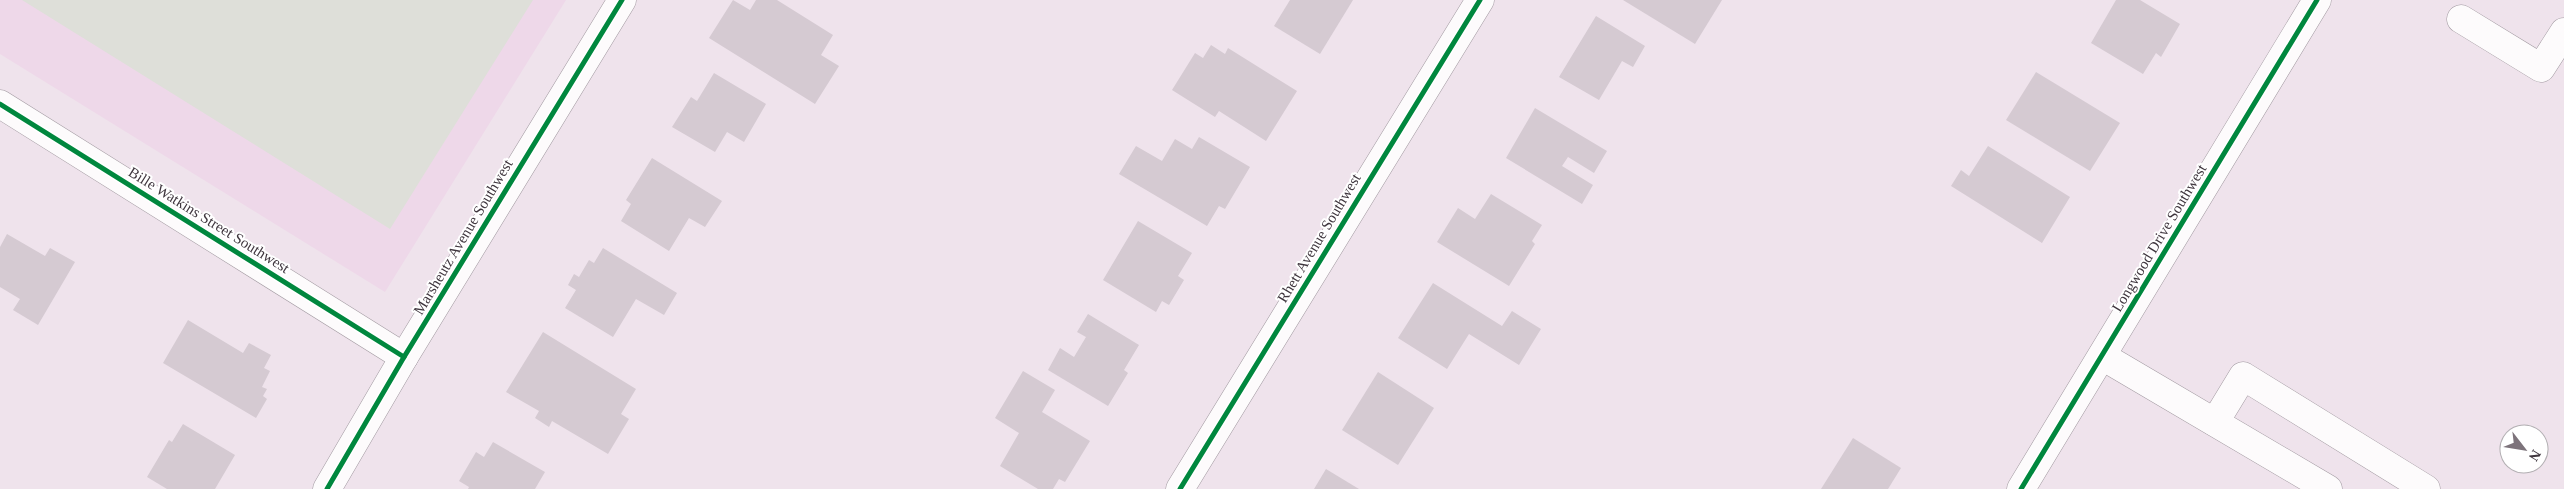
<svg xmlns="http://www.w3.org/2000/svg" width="2564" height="489" font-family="Georgia,serif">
<rect width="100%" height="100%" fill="#efe3ec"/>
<path fill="#eed8e9" d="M0,0H566L385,292L0,54Z"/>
<path fill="#dedfd9" d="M22,0H533L390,229Z"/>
<g fill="#d5cad2">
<path d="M733,0L750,10L756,0H777L833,35L821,55L839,66L815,104L709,38Z"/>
<path d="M1290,0H1353L1320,54L1274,26Z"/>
<path d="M1623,0H1722L1695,44Z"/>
<path d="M2116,0H2140L2180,24L2161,57L2156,53L2143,74L2091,43Z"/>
<path d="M1596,16L1645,46L1633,67L1622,61L1599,100L1559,77Z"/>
<path d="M1211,45L1225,54L1228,48L1297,91L1266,141L1219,111L1215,117L1172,90L1195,53L1203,58Z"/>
<path d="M2036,72L2120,123L2090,171L2006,120Z"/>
<path d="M714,73L766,104L744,142L727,132L715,152L672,127L691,97L697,101Z"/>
<path d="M1535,108L1607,151L1594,173L1568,157L1562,166L1593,185L1582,204L1506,158Z"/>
<path d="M1199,137L1250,167L1225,209L1219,206L1207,226L1119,174L1136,146L1162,161L1175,139L1192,149Z"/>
<path d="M1988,146L2070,197L2042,243L1951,186L1961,170L1969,176Z"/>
<path d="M652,158L722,201L705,227L689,218L669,251L621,221L631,204L626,200Z"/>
<path d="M1491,194L1542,225L1532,241L1535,244L1509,286L1437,242L1458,208L1475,219Z"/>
<path d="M1138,221L1192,253L1178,276L1184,280L1169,305L1162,301L1156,312L1103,280Z"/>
<path d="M7,234L45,256L50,248L75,262L38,325L13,310L20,299L0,287V247Z"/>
<path d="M603,248L677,293L664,315L636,299L613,337L565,308L576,290L568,285L574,274L579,277L589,260L594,263Z"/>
<path d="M1433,283L1502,326L1512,311L1541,329L1519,365L1469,334L1447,369L1398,338Z"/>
<path d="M1088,314L1139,345L1124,370L1128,373L1108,406L1048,370L1060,348L1074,357L1086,337L1077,332Z"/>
<path d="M188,320L243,353L249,343L271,355L264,368L270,371L262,387L267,389L263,396L267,399L256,418L163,363Z"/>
<path d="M543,332L636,389L621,414L629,419L608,454L552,421L549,427L535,418L539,411L506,392Z"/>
<path d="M1023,371L1055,390L1042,412L1090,441L1065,482L1059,479L1053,489H1038L1000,466L1019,433L995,418Z"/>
<path d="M1378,372L1434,408L1398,465L1342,430Z"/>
<path d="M183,424L235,455L215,489H167L147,477L169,440L172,442Z"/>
<path d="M1853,438L1901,468L1888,489H1821Z"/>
<path d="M493,442L545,472L535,489H468L469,487L459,481L476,452L484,457Z"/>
<path d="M1326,469L1359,489H1314Z"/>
</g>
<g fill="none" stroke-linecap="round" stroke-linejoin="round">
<defs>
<g id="minor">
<path d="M2461,19L2541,68L2564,32"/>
<path d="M0,104L404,357"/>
<path d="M2102,356L2328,489"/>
<path d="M2215,422L2243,376L2426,489"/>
<path d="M327,489L404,357L622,0"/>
<path d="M1180,489L1480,0"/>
<path d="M2021,489L2317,0"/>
</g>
</defs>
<use href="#minor" stroke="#a199a0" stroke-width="29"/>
<use href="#minor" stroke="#fdfbfc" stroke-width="28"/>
<defs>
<g id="cycleway">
<path d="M0,104L404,357"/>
<path d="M327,489L404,357L622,0"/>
<path d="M1180,489L1480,0"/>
<path d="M2021,489L2317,0"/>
</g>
</defs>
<use href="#cycleway" stroke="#fff" stroke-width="8"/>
<use href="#cycleway" stroke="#00873e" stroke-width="5"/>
</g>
<g text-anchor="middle" stroke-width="4" stroke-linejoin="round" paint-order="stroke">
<g font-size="15" fill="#3f363e" stroke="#fff">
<text transform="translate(209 220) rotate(32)" y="5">Bille Watkins Street Southwest</text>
<text transform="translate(463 237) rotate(-59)" y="5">Marsheutz Avenue Southwest</text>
<text transform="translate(1319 238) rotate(-59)" y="5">Rhett Avenue Southwest</text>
<text transform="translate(2159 238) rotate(-59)" y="5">Longwood Drive Southwest</text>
</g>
</g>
<g transform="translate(2524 449) rotate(121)"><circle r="24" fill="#ffffff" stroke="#b2afb2"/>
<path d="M0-4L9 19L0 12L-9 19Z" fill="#7d737b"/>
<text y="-8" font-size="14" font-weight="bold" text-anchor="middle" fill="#3f363e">N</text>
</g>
</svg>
